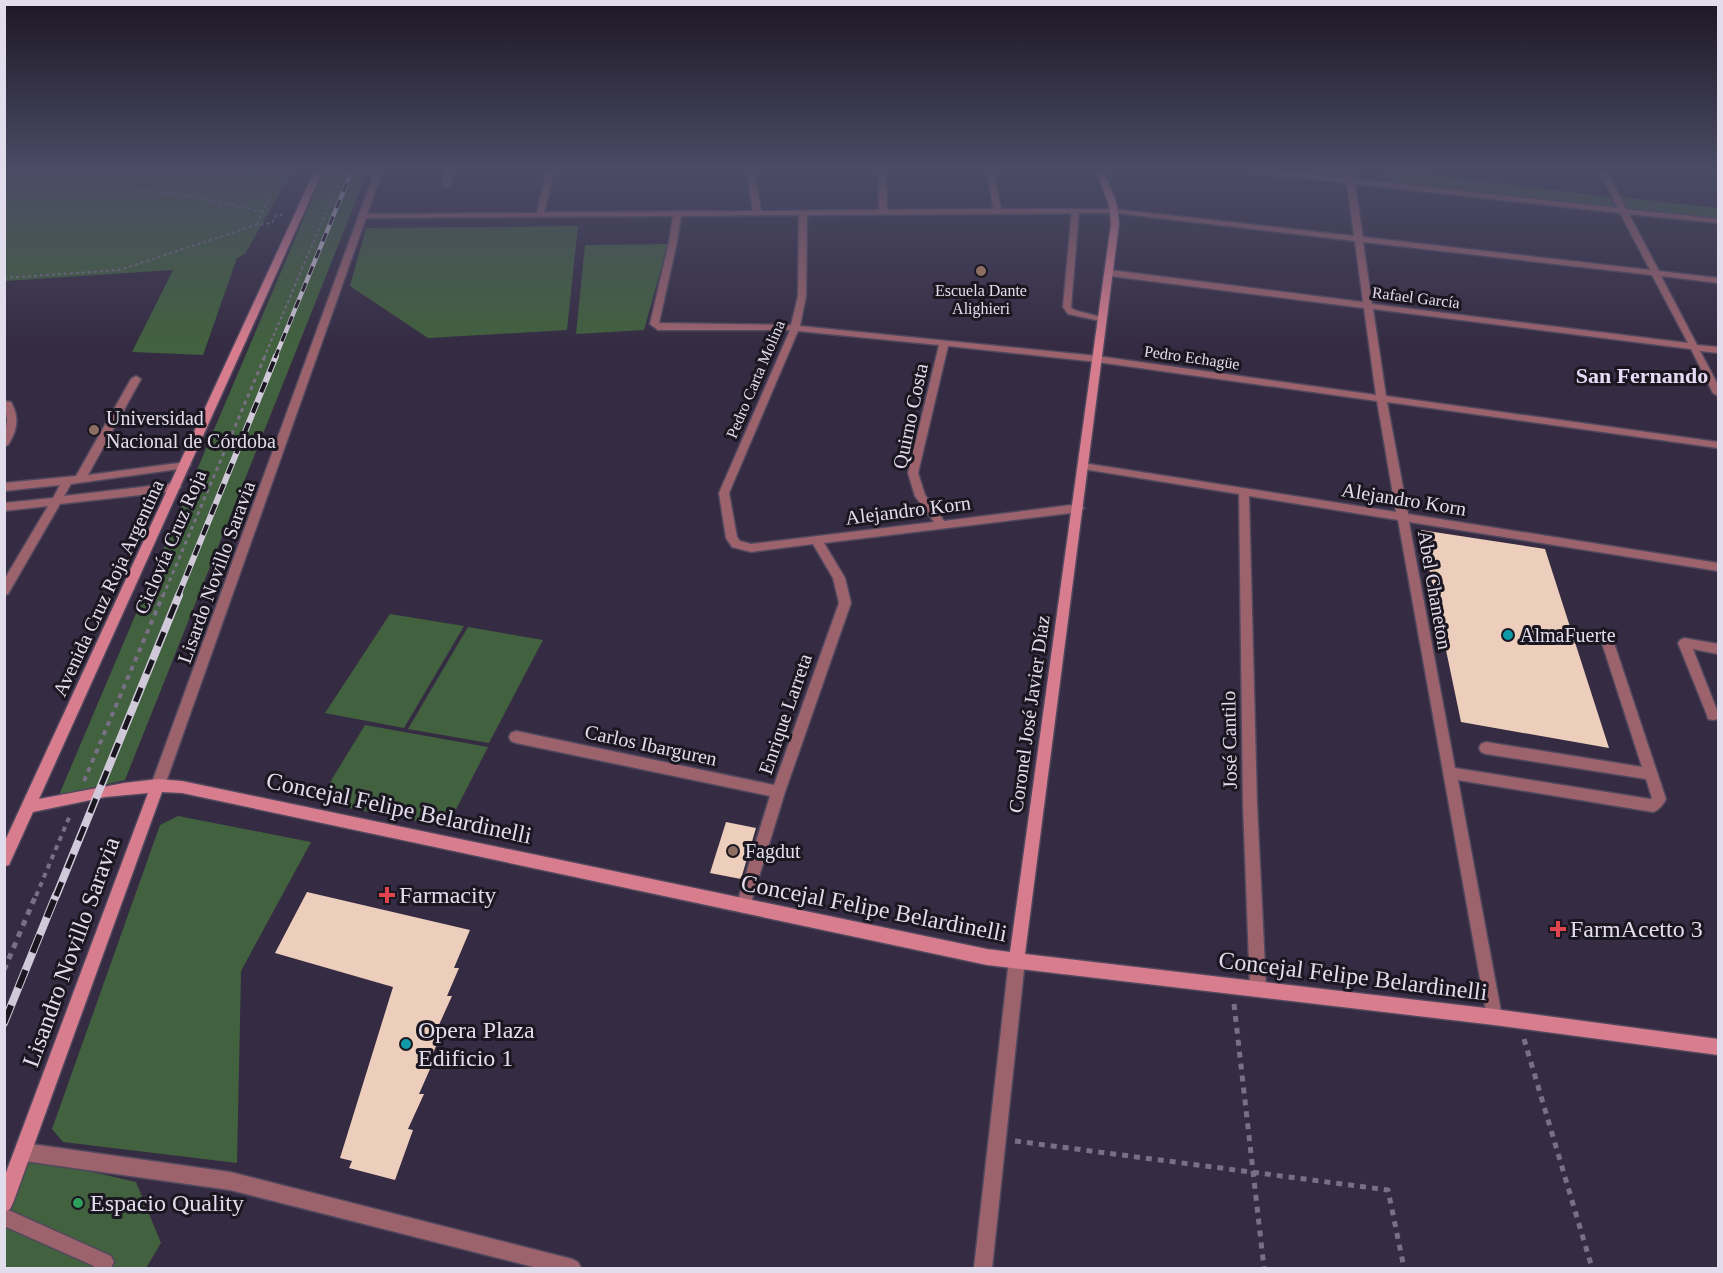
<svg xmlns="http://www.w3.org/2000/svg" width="1723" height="1273" font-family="'Times New Roman',serif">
<rect width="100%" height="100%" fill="#352c43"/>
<g fill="#42613e">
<path d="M5,168H294L245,254L237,258L203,355L132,352L173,270L5,281Z"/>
<path d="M325,168H369L125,780L59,795Z"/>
<path d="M1249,168H1345L1344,178Z"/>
<path d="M1389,170L1610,197L1615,207L1390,184Z"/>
<path d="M1620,197L1718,208V219L1626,209Z"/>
<path d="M578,226L567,330L428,338L350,286L366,228Z"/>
<path d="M668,244L644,330L576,334L585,245Z"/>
<path d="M390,614L464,626L404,728L325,713Z"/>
<path d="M468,627L543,640L489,743L408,729Z"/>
<path d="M365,725L488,747L447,827L318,802Z"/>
<path d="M178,816L311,842L241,971L237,1163L63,1142L52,1129L160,825Z"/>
<path d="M27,1157L136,1182L161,1243L146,1268H5V1223Z"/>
</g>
<g fill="#edcdbc">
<path d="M1421,530L1545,549L1609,748L1461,722Z"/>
<path d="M726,822L756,828L741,879L710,873Z"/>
<path d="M307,892L470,930L454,968H459L447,996H452L438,1027L444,1028L430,1060H434L419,1094H424L408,1129L413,1130L395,1180L349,1168L352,1161L340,1158L393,987L275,953Z"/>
</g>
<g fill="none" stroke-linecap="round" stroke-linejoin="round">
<defs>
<g id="lane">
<path d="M446,168H454L450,185L446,187L442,185Z"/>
<path d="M1072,209L1079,211L1071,307L1074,310L1105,318V322L1068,314L1063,307Z"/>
<path d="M136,376L141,379L88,475L186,462L191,465L186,468L71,484L64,496L176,483L181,487L176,491L60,504L8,594L4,595V580L48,506L4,511V503L53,498L60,485L4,491V483L76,476L131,379Z"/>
<path d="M4,401L11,402C20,418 17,431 8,445L4,446L7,419Z"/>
<path d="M24,1143L230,1172L572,1259L578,1262L581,1268H538L230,1190L24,1161L18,1158L15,1152L18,1146Z"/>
<path d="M4,1208L111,1256L114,1262L111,1268H93L94,1266L4,1226Z"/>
</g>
<g id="street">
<path d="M376,168H384L367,214L537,213L547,168H555L544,212L753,211L746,168H754L761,211L879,210L878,168H886L887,210L994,209L985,168H993L1001,209H1114L1354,236L1347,183L1230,170L1226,168H1251L1347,178L1345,168H1353L1354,179L1618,208L1597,168H1605L1626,209L1718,219V223L1629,214L1659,271L1718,278V283L1661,276L1697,345L1718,347V353L1700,351L1718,385V396L1713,393L1691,349L1373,309L1386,396L1718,442V448L1387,402L1408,514L1718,563V571L1409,522L1455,768L1650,799L1652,798L1646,779L1486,754L1481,752L1479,748L1481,744L1486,742L1642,767L1600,637L1602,634H1610L1612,637L1666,799C1663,805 1659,810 1653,812L1458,780L1502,1017L1500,1023L1494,1025L1488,1023L1398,520L1249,496L1257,804L1266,988L1263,993L1258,996L1253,993L1250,988L1243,804L1239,494L1083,469L1078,466L1083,463L1396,512L1377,401L1097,362L948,346L918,473L925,495L944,521L1079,504L1084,508L1079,512L824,543L845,578L851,603L785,792L750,906L748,911L743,913L738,911L736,906L770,796L516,743L511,741L509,737L511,733L516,731L774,785L839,603L833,578L813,544L751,552L732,547L726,538L719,493L790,330H658L650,324L669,242L673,216L366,218L165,785L163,789L158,791L153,789L151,785ZM1355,184L1620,213L1650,270L1363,237ZM1114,213L1355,241L1363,302L1110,270L1106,273L1110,276L1364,308L1376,395L1097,356L800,326L806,296L807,215ZM799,215L798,296L791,325L659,323L677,242L681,216ZM1363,242L1652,275L1688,343L1372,304ZM798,331L939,345L908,473L915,496L934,522L751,544L740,541L737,537L729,493Z"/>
<path d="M1684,638L1718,644V654L1693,649L1718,713V719L1713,720L1708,719L1707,715L1678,643L1680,640Z"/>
<path d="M1017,952L1022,955L1025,960L992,1268H974L1009,960L1012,955Z"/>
</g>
<path id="secondary" d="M316,168H324L39,799L124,783L158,779L182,781L987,949L1010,952L1111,224L1109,205L1095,168H1103L1117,205L1119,224L1025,954L1494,1009L1718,1039V1055L1494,1025L987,965L182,793L162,792L13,1203L10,1209L4,1212V1178L148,793L105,797L33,812L9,865L4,866V843Z"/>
</defs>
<use href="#lane" stroke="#51485e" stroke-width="3"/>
<use href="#street" stroke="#51485e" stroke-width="3"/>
<use href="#secondary" stroke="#51485e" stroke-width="3"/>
<g stroke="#787085" stroke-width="2" stroke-dasharray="3 3" stroke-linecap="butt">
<path d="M56,168L108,188L182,194L263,212"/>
<path d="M257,224L283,168"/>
<path d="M4,278L119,270L256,225L272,223L276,215H285"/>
<path d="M264,358L345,168"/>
</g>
<path stroke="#787085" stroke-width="3" stroke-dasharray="4 4" stroke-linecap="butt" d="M163,596L265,356"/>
<g stroke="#787085" stroke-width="4" stroke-dasharray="5 5" stroke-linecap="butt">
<path d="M84,781L163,595"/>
<path d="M36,896L71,813"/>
</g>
<g stroke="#787085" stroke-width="5" stroke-dasharray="6 6" stroke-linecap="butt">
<path d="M4,970L36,895"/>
<path d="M1234,1004L1264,1268"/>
<path d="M1524,1039L1592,1268"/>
<path d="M1015,1141L1388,1190L1404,1268"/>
</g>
<use href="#lane" fill="#9c636d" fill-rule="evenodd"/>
<use href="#street" fill="#9c636d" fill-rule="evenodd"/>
<use href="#secondary" fill="#d77d8e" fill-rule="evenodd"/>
<defs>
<path id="rail-far3" d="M275,358L353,168"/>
<path id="rail-far2" d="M178,596L276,356"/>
<path id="rail-far1" d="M56,896L179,595"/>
<path id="rail" d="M4,1023L56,895"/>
</defs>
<use href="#rail-far3" stroke="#cfc9da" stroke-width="4.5"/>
<use href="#rail-far2" stroke="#cfc9da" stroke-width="6"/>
<use href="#rail-far1" stroke="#cfc9da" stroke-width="8"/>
<use href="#rail" stroke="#cfc9da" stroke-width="8"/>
<use href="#rail-far3" stroke="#1b1721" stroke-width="3" stroke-dasharray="9" stroke-linecap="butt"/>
<use href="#rail-far2" stroke="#1b1721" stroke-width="4" stroke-dasharray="11" stroke-linecap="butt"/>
<use href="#rail-far1" stroke="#1b1721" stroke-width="5" stroke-dasharray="15" stroke-linecap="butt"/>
<use href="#rail" stroke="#1b1721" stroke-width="6" stroke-dasharray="19" stroke-linecap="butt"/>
</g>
<linearGradient id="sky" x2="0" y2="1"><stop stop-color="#1d1825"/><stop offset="0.49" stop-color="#4b4b66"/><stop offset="1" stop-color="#4b4b66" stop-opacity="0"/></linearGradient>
<rect width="1723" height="346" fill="url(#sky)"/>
<g fill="#8d6e63" stroke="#1b1721" stroke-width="2">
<circle cx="981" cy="271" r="6"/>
<circle cx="94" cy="430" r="6"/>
<circle cx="733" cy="851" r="6"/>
</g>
<g fill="#0f9aa8" stroke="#1b1721" stroke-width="2">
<circle cx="1508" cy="635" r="6"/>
<circle cx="406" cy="1044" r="6"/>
</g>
<g fill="#e0444e" stroke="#1b1721" stroke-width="2">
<path d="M384 886h6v6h6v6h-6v6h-6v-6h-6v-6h6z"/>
<path d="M1555 920h6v6h6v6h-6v6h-6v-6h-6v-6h6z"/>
</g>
<circle fill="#2e9e5b" stroke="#1b1721" stroke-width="2" cx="78" cy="1203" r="6"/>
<g text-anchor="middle" stroke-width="6" stroke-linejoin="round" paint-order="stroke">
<g font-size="16" fill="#e2dded" stroke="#1b1721">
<text x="981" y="296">Escuela Dante<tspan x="981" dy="18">Alighieri</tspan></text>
</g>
<g font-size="16" fill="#e2dded" stroke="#1b1721">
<text transform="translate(1416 297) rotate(7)" y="6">Rafael García</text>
<text transform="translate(1192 357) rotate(8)" y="6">Pedro Echagüe</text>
<text transform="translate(755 379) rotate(-67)" y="6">Pedro Carta Molina</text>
</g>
<g font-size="20" fill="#e2dded" stroke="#1b1721">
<text transform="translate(910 416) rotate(-78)" y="7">Quirno Costa</text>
<text transform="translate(1404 499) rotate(9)" y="7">Alejandro Korn</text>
<text transform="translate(908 510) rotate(-7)" y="7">Alejandro Korn</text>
<text transform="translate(170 542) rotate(-67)" y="7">Ciclovía Cruz Roja</text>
<text transform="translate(216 572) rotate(-70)" y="7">Lisardo Novillo Saravia</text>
<text transform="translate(108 588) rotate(-65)" y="7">Avenida Cruz Roja Argentina</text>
<text transform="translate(1435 590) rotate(80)" y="7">Abel Chaneton</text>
<text transform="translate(785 714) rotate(-71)" y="7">Enrique Larreta</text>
<text transform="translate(1029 714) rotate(-82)" y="7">Coronel José Javier Díaz</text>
<text transform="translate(1229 740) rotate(-91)" y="7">José Cantilo</text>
<text transform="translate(651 745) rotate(12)" y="7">Carlos Ibarguren</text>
</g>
<g font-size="20" fill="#e2dded" stroke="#1b1721" text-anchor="start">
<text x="106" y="425">Universidad<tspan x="106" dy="23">Nacional de Córdoba</tspan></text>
<text x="1520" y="642">AlmaFuerte</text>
<text x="745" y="858">Fagdut</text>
</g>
<g font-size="22" font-weight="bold" fill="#e7daf6" stroke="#1b1721">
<text x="1642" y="383">San Fernando</text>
</g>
<g font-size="24" fill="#e2dded" stroke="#1b1721">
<text transform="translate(399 808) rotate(12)" y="8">Concejal Felipe Belardinelli</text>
<text transform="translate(874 908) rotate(11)" y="8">Concejal Felipe Belardinelli</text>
<text transform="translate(71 952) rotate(-70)" y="8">Lisandro Novillo Saravia</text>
<text transform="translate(1353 976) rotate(7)" y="8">Concejal Felipe Belardinelli</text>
</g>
<g font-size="24" fill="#e2dded" stroke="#1b1721" text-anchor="start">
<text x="399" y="903">Farmacity</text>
<text x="1570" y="937">FarmAcetto 3</text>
<text x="418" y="1038">Opera Plaza<tspan x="418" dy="28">Edificio 1</tspan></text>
<text x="90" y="1211">Espacio Quality</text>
</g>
</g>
<rect width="1723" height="1273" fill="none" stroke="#e2dded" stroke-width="12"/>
</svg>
